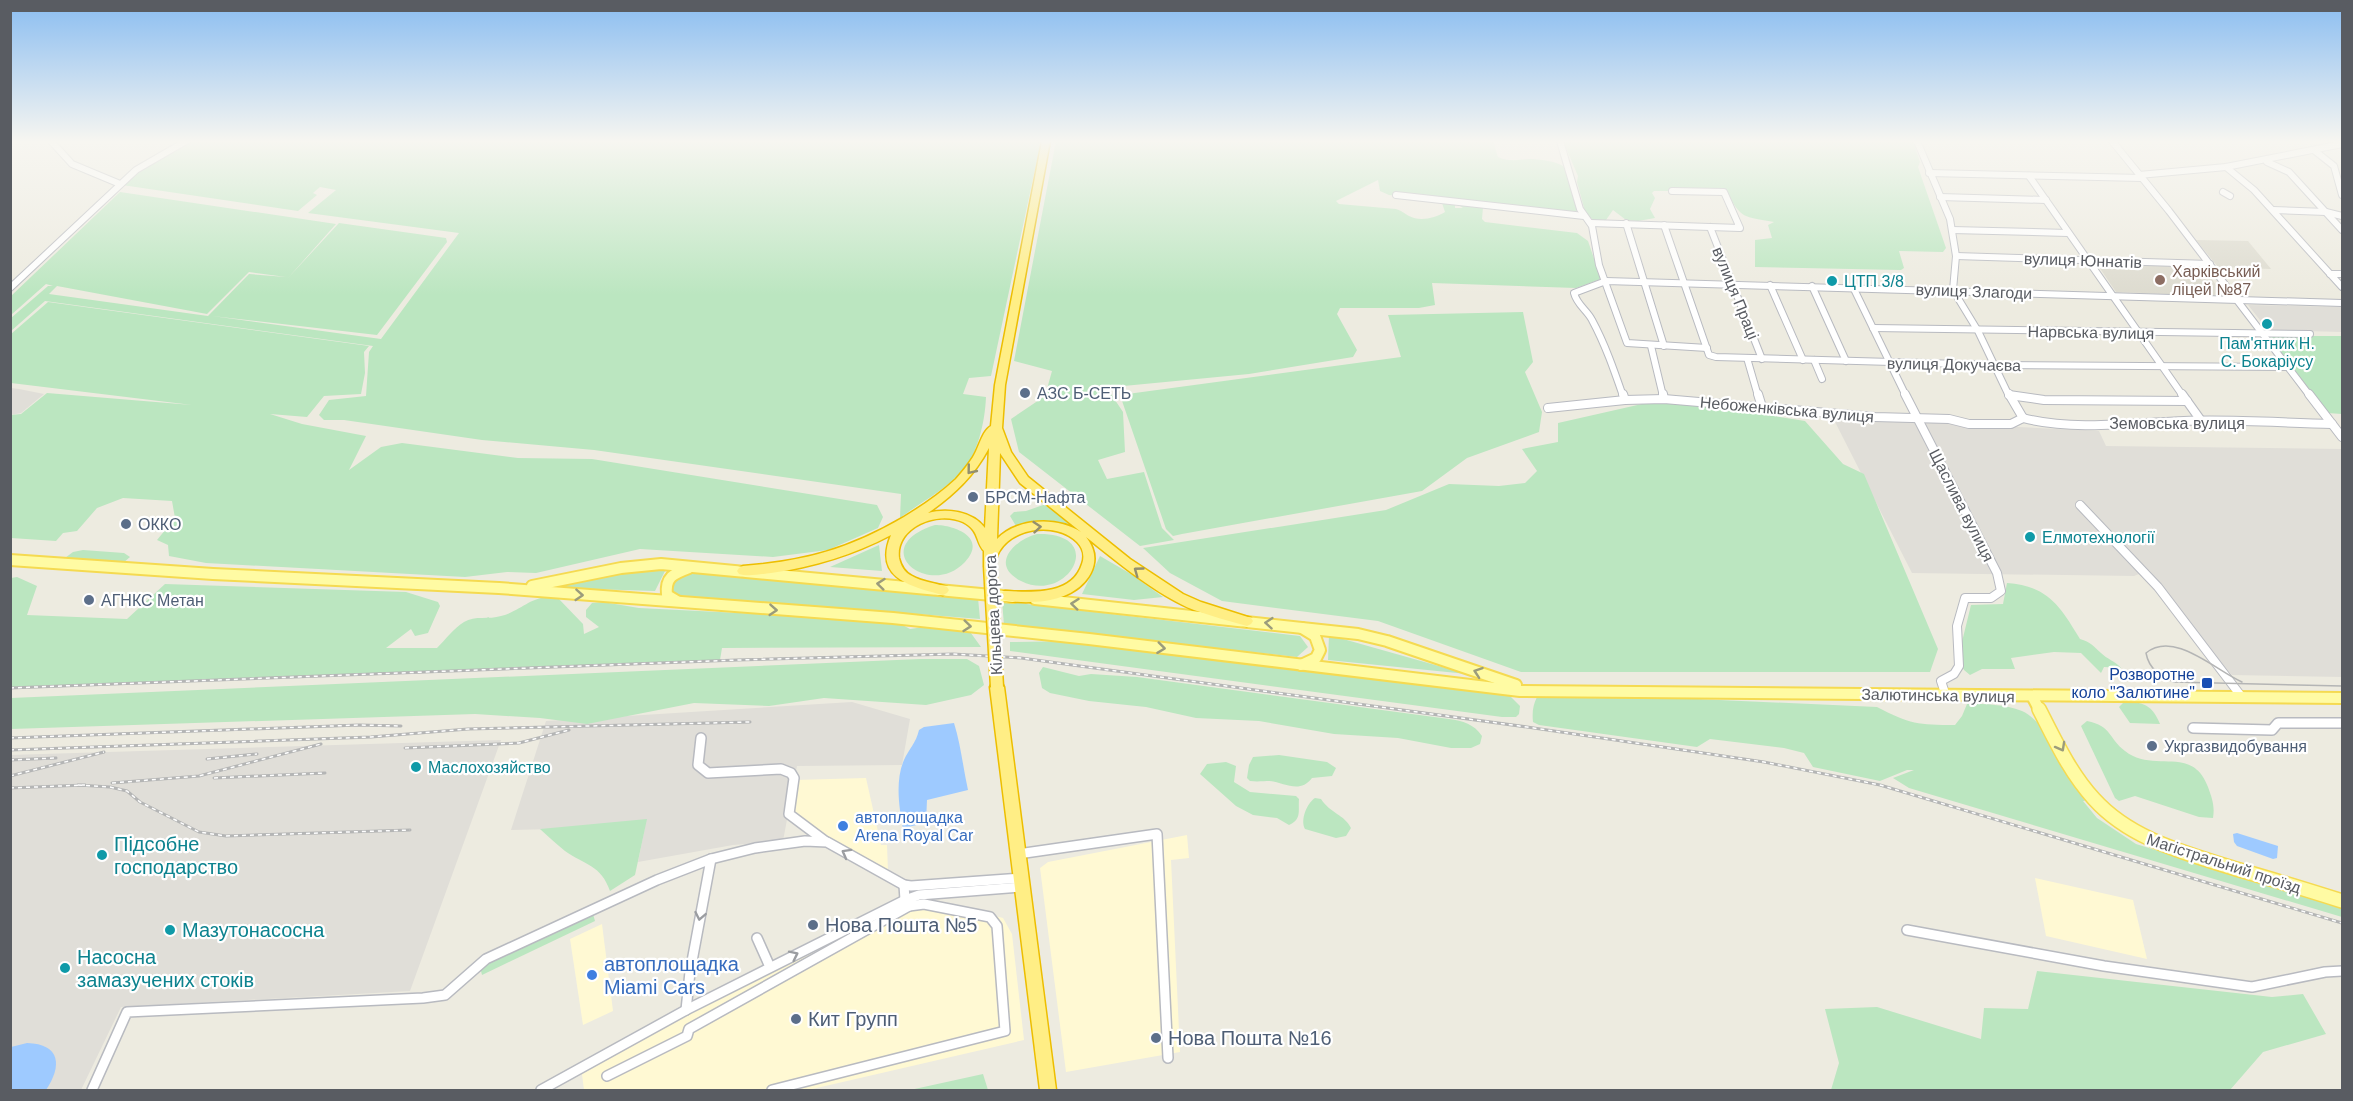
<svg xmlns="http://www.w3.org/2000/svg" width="2353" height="1101" font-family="Helvetica,sans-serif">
<rect width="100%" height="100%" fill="#edebe0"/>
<g fill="#fff9d3">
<path d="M866,778L881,845H887L888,871L830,839L790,812L795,780Z"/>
<path d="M1187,835L1189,858L1171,860L1180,1052L1066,1072L1040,868L1048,862Z"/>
<path d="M2035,878L2133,900L2147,959L2046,936Z"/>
<path d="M938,901L1003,918L1012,934L1024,1040L808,1090H584L582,1074L688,1014L901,904Z"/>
<path d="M602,924L613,1011L583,1025L570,939Z"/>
</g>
<g fill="#e0ded8">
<path d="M2248,305L2342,307V332L2268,330Z"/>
<path d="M11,388L19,389L44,394L21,413L11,415Z"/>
<path d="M1833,418L2099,431L2106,446L2342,449V677L2232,675L2215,656L2149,570L2134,576L1912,573Z"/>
<path d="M852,702L910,719L902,765L797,766L783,841L733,845L638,862L645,827L511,830L546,721Z"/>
<path d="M501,740L410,991L121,1007L81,1090H11L10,755Z"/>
</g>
<g fill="#dddbcf">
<path d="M2196,240L2248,241L2271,269L2218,267Z"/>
<path d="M2097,264L2203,267L2224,296L2116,292Z"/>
</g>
<g fill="#bbe6c0" fill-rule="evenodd">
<path d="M188,141H1041L991,376L969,378L963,394L986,397C985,421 978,455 961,473C947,488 917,505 900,518L901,494L594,450L482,440L344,420H324L319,415L329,400L366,396L369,352L373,346L45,301L11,331V318L48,286H53L46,284L11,315V296L120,192L336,224L288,278L339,223L446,238L447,242L377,335L212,316L381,339L459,233L308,213L336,190L320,187L313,193L317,195L298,211L122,185L141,168ZM249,272L286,277L249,274L208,316L49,294L57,286L207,314Z"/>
<path d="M1056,141H1493L1498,157C1508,162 1520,160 1529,159C1538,159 1559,161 1565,168C1566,170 1576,203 1578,208L1576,209L1580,215L1389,195L1380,191L1378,180L1336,201L1339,204L1396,209C1402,211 1404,213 1409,216C1420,222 1435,218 1445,212L1442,203L1455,204V208H1463L1457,204L1483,207L1482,219L1485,222L1577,233L1588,241L1601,279L1576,288L1432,283L1435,305L1419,308H1340L1337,314L1357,350L1353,357L1249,374L1113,387L1109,391L1123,412L1125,452L1098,460L1107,479L1144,472L1162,528L1174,540L1140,546L1019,452L1011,419L1045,396L1052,371L1014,361Z"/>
<path d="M1563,141H1913L1920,162L1918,167L1946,248L1943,252L1899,251L1904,268L1901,270L1755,267V240L1772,238L1768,225L1774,222C1743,216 1742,220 1726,191H1654L1652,193L1655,198L1650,209L1655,218L1638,221L1626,220L1613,210L1606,220H1594L1586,215L1577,182L1578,176Z"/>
<path d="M48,302L369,346L364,352L365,373L361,394L324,396L307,417L270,414L302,424L366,436L349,470L381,447L402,443L518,458L592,459L877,505L883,517L878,528L828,550L773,557L640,549L536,573L507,572L465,577L206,563L169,556L168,545L157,540L175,518L172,501L123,498L97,508L77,531L63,533L56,541L11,538V415L21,414L47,393L192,405L11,383V334Z"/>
<path d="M1523,312L1533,362L1525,372L1542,412L1539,432L1467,458L1422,491L1182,534L1173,536L1166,529L1120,395L1401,357L1388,315Z"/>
<path d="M2269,336H2342V414L2327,413Z"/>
<path d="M1664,399L1805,421L1843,464L1864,474L1938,649L1930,672H1521L1378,621L1222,601L1170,573L1143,548L1386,510L1449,484L1499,486L1525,483L1537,471L1522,449L1558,442V423Z"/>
<path d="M1046,504L1073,524L1067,526L1033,523L1016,526L1010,516L1014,512L1026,511Z"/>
<path d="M935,525C955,525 988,538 965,562C929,600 865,547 935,525Z"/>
<path d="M1037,534C1109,532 1068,605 1021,581C989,565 1014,540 1037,534Z"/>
<path d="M879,545L882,571L830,567Z"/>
<path d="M83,550L124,553L130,557L123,563L65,558L73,552Z"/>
<path d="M1100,556L1131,574L1163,597L1134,600L1082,594Z"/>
<path d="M646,570L665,571L655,591L558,588L612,571Z"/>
<path d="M682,571L978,598L980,619L676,595L670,590L671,577Z"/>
<path d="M17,577L37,586L27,615L127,619L165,584L406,592L438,602L440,606L428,633L415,636L411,629L386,648H437C445,640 454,628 464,622C475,615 489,620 501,616C524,610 530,595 557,597L583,624L584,634L599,627L586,617V610L592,603L603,602L639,608L895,621L910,629L938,625L968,629L981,647L722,648L720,660L11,688V578Z"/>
<path d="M2007,583C2048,586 2060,606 2080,639C2091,642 2093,646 2101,653C2107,659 2115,661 2121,668L2104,667L2101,673L2081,653L2054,652L2011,658L2015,669H1982L1970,675L1964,670L1958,658L1971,605L2003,604Z"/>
<path d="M1002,601L1300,636L1308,647L1297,657L1004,625Z"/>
<path d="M1329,635L1467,674L1328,660Z"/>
<path d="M1074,641L1494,692L1510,696L1520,706L1519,714L1516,717H1502L1010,651V642Z"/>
<path d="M920,659H967L979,666L984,685L971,695L926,705L824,698L769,706L694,703L587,724L540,718L475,714L11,729V698Z"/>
<path d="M1043,667L1079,676L1091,674L1137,677L1449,719C1463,721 1474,724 1482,736L1480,744L1471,748H1451L1398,738L1334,734L1259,721L1196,718L1146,707L1089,701L1050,693L1042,688L1039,673Z"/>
<path d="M1537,697H1653L1877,707C1910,724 1918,725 1955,725L1962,716L1967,704C1985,704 2005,704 2022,711C2049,723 2068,776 2085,801H2083L2097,818L2136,844L2342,908V917L1909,788L1893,778L1914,770H1907L1880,781L1813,767L1804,753L1784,748L1710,739L1697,747L1539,725L1533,722C1532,712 1533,705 1537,697Z"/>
<path d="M2123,703C2143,701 2152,705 2160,724L2130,723L2119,707Z"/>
<path d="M2087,721C2112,726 2108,738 2125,751C2154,774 2192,744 2208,787C2212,798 2215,806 2213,818L2199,817L2135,796L2119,801L2115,798L2081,726Z"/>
<path d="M1279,755L1327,762L1336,768L1332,776L1312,778C1300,794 1285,783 1270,781C1264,781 1257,782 1250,781L1247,778L1249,765L1253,757Z"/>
<path d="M1226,762L1236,766L1234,782L1250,792L1296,796L1299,799C1298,811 1302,819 1289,825L1277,818L1253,815L1236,806L1200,774L1207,764Z"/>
<path d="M1315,798L1321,799C1331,814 1344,814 1351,828L1346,836L1336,838L1305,829C1300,820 1307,803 1315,798Z"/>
<path d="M647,819L635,875L610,891C601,865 585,865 565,851C556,844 548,836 540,829Z"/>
<path d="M593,914L595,921L482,975L480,967Z"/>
<path d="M2037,971L2272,997L2303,994L2326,1034L2263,1052L2230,1090H1831L1839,1063L1825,1009L1877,1007L1981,1039L1984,1008L2028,1009Z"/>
<path d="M983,1074L988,1090H910Z"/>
</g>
<g fill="#9ecaff">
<path d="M954,723C961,745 963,768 968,790L927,800L926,823L903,828C899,808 895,780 904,760C909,749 916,743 919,730L924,727Z"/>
<path d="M2237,833L2278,846L2277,858L2273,859L2237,846L2234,842L2233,834Z"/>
<path d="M27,1043C61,1044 62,1066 46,1090H11V1047Z"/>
</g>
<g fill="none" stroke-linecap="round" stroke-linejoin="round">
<defs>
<g id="minor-far2">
<path d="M51,141L72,164L120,184"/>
<path d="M1560,141L1580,209L1592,226L1599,265L1627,343L1707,348"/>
<path d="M1917,141L1950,219L1956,256L1953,290L1978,331L2009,396"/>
<path d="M2112,141L2169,211L2310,396"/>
<path d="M2315,151L2334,166L2342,195"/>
<path d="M2267,162L2289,172L2342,230"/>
<path d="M2226,167L2254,190L2342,287"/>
<path d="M1929,173L2142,178"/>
<path d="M2139,175L2226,167L2342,144"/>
<path d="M2029,176L2183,396"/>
<path d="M2223,192L2230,196"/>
<path d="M1396,195L1584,216"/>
<path d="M1940,197L2046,200"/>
<path d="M2273,210L2326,212L2342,216"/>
<path d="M1591,223L1740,228L1724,192L1672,191"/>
<path d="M1626,223L1664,346"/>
<path d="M1664,225L1709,355L1716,357L1996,365L2288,367"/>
<path d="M1710,227L1762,359"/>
<path d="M1952,230L2068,233"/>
<path d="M1956,256L2210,264"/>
<path d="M2330,274H2342"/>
<path d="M1770,285L1803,360"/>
<path d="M1812,286L1846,361"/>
<path d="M1853,287L1906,396"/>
<path d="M10,288L136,170L186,141"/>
<path d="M1873,328L2310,334"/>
<path d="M1651,346L1663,396"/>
<path d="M1747,358L1758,396"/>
<path d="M1814,360L1822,379"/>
<path d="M2009,395L2013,396"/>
<path d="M1623,396C1614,370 1605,344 1592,320C1587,310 1577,305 1574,293L1606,281L2342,303"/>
</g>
<g id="minor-far1">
<path d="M1623,394L1625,400"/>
<path d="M1663,394L1664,399"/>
<path d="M1758,394L1762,407"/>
<path d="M1905,394L1997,573L2001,591L1991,598H1965L1957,626L1959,666L1954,674L1941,681L1946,696"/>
<path d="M2009,394L2023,418"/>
<path d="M2182,394L2202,422"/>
<path d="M2309,394L2342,437"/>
<path d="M2009,395L2044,400L2187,401"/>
<path d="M1548,408L1625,400L1664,399L1875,417L1949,419L1969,424H2011L2023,418"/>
<path d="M2023,418C2072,431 2133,423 2184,421C2233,419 2283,423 2332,424"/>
<path d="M2080,505L2158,587L2241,696"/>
</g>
<g id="minor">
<path d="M2193,728L2272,730L2278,723H2342"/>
<path d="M701,738L698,765L708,773L781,769L791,773L794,778L789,814L825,841"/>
<path d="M1018,854L1157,834L1168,1058"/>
<path d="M1907,930L2104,966L2252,987L2325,972L2342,971"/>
<path d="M757,938L770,967"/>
<path d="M686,1010L690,972L711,859"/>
<path d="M607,1076L687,1036L689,1029L909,906"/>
<path d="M92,1090L127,1012L423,998L445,995L486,959L657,880L711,859L755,848L805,841L827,842L904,885L911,886L1020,878"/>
<path d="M541,1090L686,1010L905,900L919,895L1022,887"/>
<path d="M772,1090L1005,1031L997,926L990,917L924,904L909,906L905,900L904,885"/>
</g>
<g id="major-far1">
<path d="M10,560L213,574L499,588L893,618L1089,639L1520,691L2342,698"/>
<path d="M532,586L621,568L661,564L1013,597"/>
<path d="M1035,599L1358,634L1387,641L1516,685"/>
<path d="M677,601L667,595C665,577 673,574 689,568"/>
<path d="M1301,665L1316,658L1320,650L1315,636L1302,628"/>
<path d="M2032,696L2040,711"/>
</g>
<path id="major" d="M2039,709C2055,740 2070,773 2094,799C2131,840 2186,853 2236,869C2272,879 2307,890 2342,901"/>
<g id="highway">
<path d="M1042,141H1050L1005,385L1002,428L1011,452L1028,477L1130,559L1183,594L1201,602L1251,618L1253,621L1251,624L1247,626C1229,621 1211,616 1194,610C1158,596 1116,561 1086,537C1106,562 1087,588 1061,597C1044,603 1017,604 1001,599L999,596L1001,593L1005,591C1031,592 1072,596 1082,564C1085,556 1083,548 1077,542C1056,521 1009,527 997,556C995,560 996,565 994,569H986L984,566V551C975,541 980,531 963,522C938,510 895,527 899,558C901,566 904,572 912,576C922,582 936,583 947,587L949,590L947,593L943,595C910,586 873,578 891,535C853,555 814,567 771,573C761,574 748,577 739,574L737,571L739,568L743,566C806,561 849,549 904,517C922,506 940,494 956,479C962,472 968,465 973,457C979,448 982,431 991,426L995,385ZM989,448L985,528C972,511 947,508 928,513C954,495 974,476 989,448ZM1000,453L1020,483L1081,532C1057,516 1017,518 997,539Z"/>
<path d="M997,682L1002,683L1004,687L1056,1090H1040L990,687L992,683Z"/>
</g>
</defs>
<use href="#minor-far2" stroke="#b8bac0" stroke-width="8"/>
<use href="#minor-far1" stroke="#b8bac0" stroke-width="10"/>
<use href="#minor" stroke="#b8bac0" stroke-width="12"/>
<use href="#major-far1" stroke="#f5da51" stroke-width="14"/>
<use href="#major" stroke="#f5da51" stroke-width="16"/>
<use href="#highway" stroke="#edbe00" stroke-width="3"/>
<use href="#minor-far2" stroke="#fff" stroke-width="6"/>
<use href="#minor-far1" stroke="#fff" stroke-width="8"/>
<use href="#minor" stroke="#fff" stroke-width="9"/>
<use href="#major-far1" stroke="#fffba3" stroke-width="10"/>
<use href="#major" stroke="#fffba3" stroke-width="13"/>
<use href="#highway" fill="#ffee85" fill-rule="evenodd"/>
<path stroke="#b4b5b5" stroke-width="1.5" d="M2242,682C2215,670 2174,630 2146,653C2149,669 2160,676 2174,682L2342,686"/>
<defs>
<g id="rail">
<path d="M10,688L737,660L953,654L1021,658L1527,727L1764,762L1880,785L2342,923"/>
<path d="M10,738L359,725L401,726"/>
<path d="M405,748L519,743L569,730"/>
<path d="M10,750L371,737L468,729L750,722"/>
<path d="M207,759L257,754"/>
<path d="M10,760L56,758"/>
<path d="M10,776L104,752"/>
<path d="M214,778L325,773"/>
<path d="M112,783L199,776L321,744"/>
<path d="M78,785L110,787L127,791L140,802L199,832L226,836L410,830"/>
<path d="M10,788L85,785"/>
</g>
</defs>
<use href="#rail" stroke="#b4b5b5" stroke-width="3"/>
<use href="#rail" stroke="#fff" stroke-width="1.5" stroke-dasharray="4" stroke-linecap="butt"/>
<defs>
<path id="highway-bridge" d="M990,566L997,687"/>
</defs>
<use href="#highway-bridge" stroke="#edbe00" stroke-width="15" stroke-linecap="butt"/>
<use href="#highway-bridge" stroke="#ffee85" stroke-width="12"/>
</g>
<defs><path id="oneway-chevron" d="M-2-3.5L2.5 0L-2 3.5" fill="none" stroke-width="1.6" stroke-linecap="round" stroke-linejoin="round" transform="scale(1.5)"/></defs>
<g stroke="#938f6e">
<use href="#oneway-chevron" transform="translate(971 470) rotate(129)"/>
<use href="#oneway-chevron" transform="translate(1037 527) rotate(-5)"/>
<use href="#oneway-chevron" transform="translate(1138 571) rotate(-144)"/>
</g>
<g stroke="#9b9c7c">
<use href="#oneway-chevron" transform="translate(881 584) rotate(-174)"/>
<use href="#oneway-chevron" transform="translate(579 595) rotate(4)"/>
<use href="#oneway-chevron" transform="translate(1075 604) rotate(-174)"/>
<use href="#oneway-chevron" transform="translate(773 610) rotate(4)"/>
<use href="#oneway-chevron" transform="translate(1269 623) rotate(-175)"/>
<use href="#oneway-chevron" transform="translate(967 626) rotate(6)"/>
<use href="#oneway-chevron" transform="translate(1161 648) rotate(7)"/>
<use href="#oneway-chevron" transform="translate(1478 672) rotate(-161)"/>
<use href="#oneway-chevron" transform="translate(2061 747) rotate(61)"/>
</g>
<g stroke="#9b9da1">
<use href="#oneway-chevron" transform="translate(846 853) rotate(-151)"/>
<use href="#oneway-chevron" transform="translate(700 916) rotate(101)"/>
<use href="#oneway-chevron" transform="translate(794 955) rotate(-26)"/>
</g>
<linearGradient id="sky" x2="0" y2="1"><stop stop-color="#8abdf1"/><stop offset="0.48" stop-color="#f7f6f1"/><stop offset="1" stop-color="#f7f6f1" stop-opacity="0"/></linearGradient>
<rect width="2353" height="295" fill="url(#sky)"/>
<circle fill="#8d6e63" stroke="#fff" stroke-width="2" cx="2160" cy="280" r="6"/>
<g fill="#0f9aa8" stroke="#fff" stroke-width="2">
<circle cx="1832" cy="281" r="6"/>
<circle cx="2267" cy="324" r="6"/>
<circle cx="2030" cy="537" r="6"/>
<circle cx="416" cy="767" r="6"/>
<circle cx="102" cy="855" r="6"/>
<circle cx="170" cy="930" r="6"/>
<circle cx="65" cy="968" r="6"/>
</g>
<g fill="#5c6f8a" stroke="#fff" stroke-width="2">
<circle cx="1025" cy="393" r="6"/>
<circle cx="973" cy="497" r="6"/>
<circle cx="126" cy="524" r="6"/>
<circle cx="89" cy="600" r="6"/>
<circle cx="2152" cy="746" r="6"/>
<circle cx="813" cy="925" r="6"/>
<circle cx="796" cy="1019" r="6"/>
<circle cx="1156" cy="1038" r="6"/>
</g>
<rect fill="#1a4fb4" stroke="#fff" stroke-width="2" x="2201" y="677" width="12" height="12" rx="3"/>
<g fill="#3f7fe0" stroke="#fff" stroke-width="2">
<circle cx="843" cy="826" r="6"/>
<circle cx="592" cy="975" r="6"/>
</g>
<g text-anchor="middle" stroke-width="4.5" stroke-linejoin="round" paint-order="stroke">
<g font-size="16" fill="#595c62" stroke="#fff">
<text transform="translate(2083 260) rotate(2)" y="6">вулиця Юннатів</text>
<text transform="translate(1974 291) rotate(2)" y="6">вулиця Злагоди</text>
<text transform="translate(1736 293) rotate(68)" y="6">вулиця Праці</text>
<text transform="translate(2091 332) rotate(1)" y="6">Нарвська вулиця</text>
<text transform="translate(1954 364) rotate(1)" y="6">вулиця Докучаєва</text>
<text transform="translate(1787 409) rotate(5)" y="6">Небоженківська вулиця</text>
<text x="2177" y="429">Земовська вулиця</text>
<text transform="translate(1962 505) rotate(63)" y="6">Щаслива вулиця</text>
<text transform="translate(993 615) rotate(-93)" y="6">Кільцева дорога</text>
<text transform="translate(1938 695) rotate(1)" y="6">Залютинська вулиця</text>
<text transform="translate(2224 863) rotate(18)" y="6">Магістральний проїзд</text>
</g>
<g font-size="16" fill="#785e54" stroke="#fff" text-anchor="start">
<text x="2172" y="277">Харківський<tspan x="2172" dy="18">ліцей №87</tspan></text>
</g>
<g font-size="16" fill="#0d838f" stroke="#fff" text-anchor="start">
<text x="1844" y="287">ЦТП 3/8</text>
<text x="2267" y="349" text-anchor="middle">Пам'ятник Н.<tspan x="2267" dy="18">С. Бокаріусу</tspan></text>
<text x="2042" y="543">Елмотехнології</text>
<text x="428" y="773">Маслохозяйство</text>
</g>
<g font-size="16" fill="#4e5e75" stroke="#fff" text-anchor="start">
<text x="1037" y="399">АЗС Б-СЕТЬ</text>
<text x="985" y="503">БРСМ-Нафта</text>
<text x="138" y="530">ОККО</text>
<text x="101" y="606">АГНКС Метан</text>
<text x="2164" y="752">Укргазвидобування</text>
</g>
<g font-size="16" fill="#164399" stroke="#fff" text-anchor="end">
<text x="2195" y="680">Розворотне<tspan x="2195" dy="18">коло "Залютине"</tspan></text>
</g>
<g font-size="16" fill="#366cbe" stroke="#fff" text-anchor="start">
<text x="855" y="823">автоплощадка<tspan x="855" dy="18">Arena Royal Car</tspan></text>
</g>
<g font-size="20" fill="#0d838f" stroke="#fff" text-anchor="start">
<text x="114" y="851">Підсобне<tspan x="114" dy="23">господарство</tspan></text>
<text x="182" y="937">Мазутонасосна</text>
<text x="77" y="964">Насосна<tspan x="77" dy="23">замазучених стоків</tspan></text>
</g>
<g font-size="20" fill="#4e5e75" stroke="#fff" text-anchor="start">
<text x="825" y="932">Нова Пошта №5</text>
<text x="808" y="1026">Кит Групп</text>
<text x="1168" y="1045">Нова Пошта №16</text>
</g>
<g font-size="20" fill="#366cbe" stroke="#fff" text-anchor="start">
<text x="604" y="971">автоплощадка<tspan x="604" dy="23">Miami Cars</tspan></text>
</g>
</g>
<rect width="2353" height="1101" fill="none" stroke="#595c62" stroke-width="24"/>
</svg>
